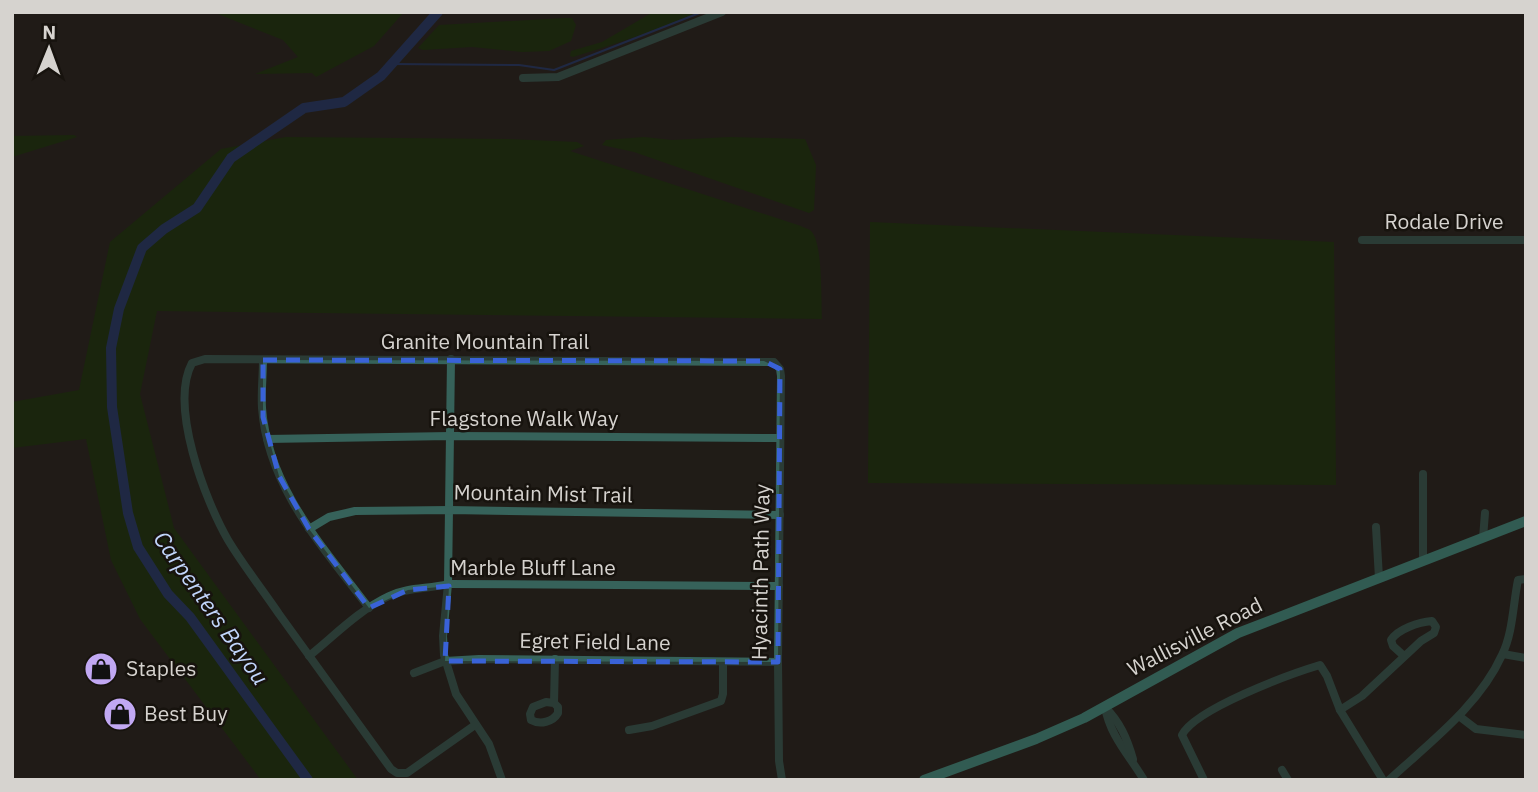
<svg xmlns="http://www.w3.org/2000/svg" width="1538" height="792" font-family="'IBM Plex Sans',sans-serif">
<rect width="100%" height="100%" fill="#201c17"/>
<g fill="#123200">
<path d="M213,12H404L374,46L316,77L312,73L255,74L298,57L283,40Z"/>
<path d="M653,12H698C657,30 616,44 573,57L570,56L571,51L602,42Z"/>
<path d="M565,18H572L576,25L571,41L549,51L522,52L472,47L423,50L418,48L439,25Z"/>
<path d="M74,135L77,137L12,157V136Z"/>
<path d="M286,137L508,139L577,142L584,146L570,151L801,226C804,228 808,228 811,231C823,242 821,301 822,319L157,311L140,394L174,528L358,780H261L140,619L111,560L86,439L12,448V402L79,390L110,242L221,149Z"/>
<path d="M644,137L672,140L730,137L805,139L816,165L814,210L809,213L634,152L602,145L606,140Z"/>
<path d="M870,222L1334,242L1336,485L868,483Z"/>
</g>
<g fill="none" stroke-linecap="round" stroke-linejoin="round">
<path stroke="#1d3978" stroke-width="2" d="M391,64L519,65L554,70L702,12"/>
<path stroke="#1d3978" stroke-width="10" d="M308,780L190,617L168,594L138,547L128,513L112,407L111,348L119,309L142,248L164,229L197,208L231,158L304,108L344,102L381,76L438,12"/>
<g stroke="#36625a" stroke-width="8">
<path d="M523,78L558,77L722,12"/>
<path d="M1362,240H1526"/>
<path d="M451,359L448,584L443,636L444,655L456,694L489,744L502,780"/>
<path d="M263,360C263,376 261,392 262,408C268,488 323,547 369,608"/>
<path d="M267,439L450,436L780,438"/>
<path d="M1423,474V561"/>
<path d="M1376,527L1379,578"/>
<path d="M309,529L329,517L355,511L450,510L780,515"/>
<path d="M1483,538L1485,513"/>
<path d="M1503,654L1526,658"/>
<path d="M309,656C334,636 359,610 389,596C407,587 429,589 448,584L779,586"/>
<path d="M414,673L445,661L479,659L778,662"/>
<path d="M554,703L546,702L533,707L530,714L531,720C540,725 553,722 558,713V707L554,703L555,659"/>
<path d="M1105,707C1110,736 1129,755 1144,780"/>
<path d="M1105,707C1120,722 1127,738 1133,759"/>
<path d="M1340,710L1362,696L1421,641L1434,633L1436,627L1432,621C1419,622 1398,629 1391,640L1393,646L1404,656"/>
<path d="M1459,716L1476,729L1526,735"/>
<path d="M475,725L407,773H397L391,769C354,717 316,666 279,614C262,589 243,565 228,540C205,500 169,406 192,363L205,359L774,362L780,369L781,376L778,662L779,761L782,780"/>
<path d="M629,730L652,726L721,701L723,694V662"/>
<path d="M1282,770L1288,780"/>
<path d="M1204,780L1182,735C1195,709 1290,674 1320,665L1327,676L1340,710L1383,780"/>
<path d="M1389,780C1429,743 1479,706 1502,655C1513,633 1513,604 1518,580L1526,579"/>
</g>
<path stroke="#45a999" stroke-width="10" d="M924,780L1036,739L1084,718L1238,633L1526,521"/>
</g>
<path d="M0 0H1538V792H0ZM263,360L764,361L780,369L778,662L445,661L449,586L408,590L369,608L309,529L279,476L263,417Z" fill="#201c17" fill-opacity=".55" fill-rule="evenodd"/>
<path fill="none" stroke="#3962d7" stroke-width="5" stroke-dasharray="14 9" stroke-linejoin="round" d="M263,360L764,361L780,369L778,662L445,661L449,586L408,590L369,608L309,529L279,476L263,417Z"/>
<defs>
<symbol id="shop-disc" viewBox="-11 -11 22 22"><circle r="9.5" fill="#c1a8f3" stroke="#17130e"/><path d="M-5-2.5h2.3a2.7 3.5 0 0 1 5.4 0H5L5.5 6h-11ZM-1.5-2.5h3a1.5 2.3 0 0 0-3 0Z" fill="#111"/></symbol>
</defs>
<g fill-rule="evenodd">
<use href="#shop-disc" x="82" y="650" width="38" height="38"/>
<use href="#shop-disc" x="101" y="695" width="38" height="38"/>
</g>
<g text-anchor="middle" stroke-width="5" stroke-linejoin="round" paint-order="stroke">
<g font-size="21" fill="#d6d3cf" stroke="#17130e">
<text x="1444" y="229">Rodale Drive</text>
<text x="485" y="349">Granite Mountain Trail</text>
<text x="524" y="426">Flagstone Walk Way</text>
<text transform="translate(543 494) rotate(1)" y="7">Mountain Mist Trail</text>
<text x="533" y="575">Marble Bluff Lane</text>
<text transform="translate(761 572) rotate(-89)" y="7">Hyacinth Path Way</text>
<text transform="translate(1195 637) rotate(-27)" y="7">Wallisville Road</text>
<text transform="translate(595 642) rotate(1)" y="7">Egret Field Lane</text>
</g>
<g font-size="21" fill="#d6d3cf" stroke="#17130e" text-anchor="start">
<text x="126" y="676">Staples</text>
<text x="144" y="721">Best Buy</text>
</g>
<g font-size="23" font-style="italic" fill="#c1d5fb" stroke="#17130e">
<text transform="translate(211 608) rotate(55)" y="8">Carpenters Bayou</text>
</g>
</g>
<rect width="1538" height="792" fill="none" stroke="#d6d3cf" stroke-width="28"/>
<g transform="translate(49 49) rotate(1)" stroke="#17130e" stroke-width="5" paint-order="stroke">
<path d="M0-5L12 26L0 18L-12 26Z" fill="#d6d3cf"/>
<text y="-10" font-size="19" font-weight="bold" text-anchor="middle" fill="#d6d3cf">N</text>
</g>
</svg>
